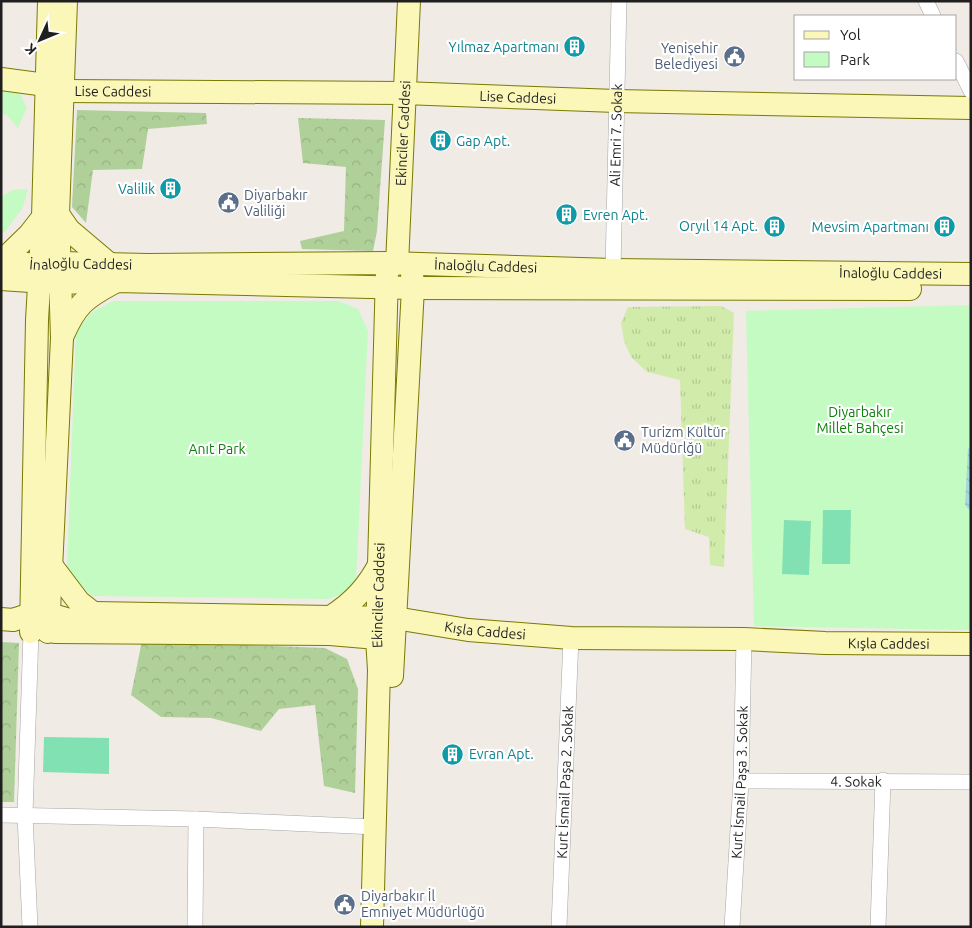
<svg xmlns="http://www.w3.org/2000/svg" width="972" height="928" font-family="Ubuntu,sans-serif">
<defs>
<pattern id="grass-tufts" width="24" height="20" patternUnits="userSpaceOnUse" patternTransform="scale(1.25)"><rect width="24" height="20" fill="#d1ebaa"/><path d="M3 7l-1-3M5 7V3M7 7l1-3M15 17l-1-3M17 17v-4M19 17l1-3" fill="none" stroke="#b3c992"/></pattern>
<pattern id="forest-crowns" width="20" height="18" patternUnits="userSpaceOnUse" patternTransform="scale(1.25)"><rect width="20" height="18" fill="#b0d099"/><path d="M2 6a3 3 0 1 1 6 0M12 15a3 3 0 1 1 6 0" fill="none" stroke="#97b283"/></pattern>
<pattern id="water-waves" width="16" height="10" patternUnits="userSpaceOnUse" patternTransform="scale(1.25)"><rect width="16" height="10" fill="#a5d8df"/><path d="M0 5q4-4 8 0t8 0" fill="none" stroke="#8eb9bf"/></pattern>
</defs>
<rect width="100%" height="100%" fill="#f0ebe5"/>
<path fill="url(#grass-tufts)" d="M721,306L734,313L724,567L710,565L709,537L685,529L680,380L647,372L631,357L624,341L621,323L628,307Z"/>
<g fill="url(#forest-crowns)">
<path d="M77,110L206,113L207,124L148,129L142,169L93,170L86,223L72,207Z"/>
<path d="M298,118L385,120L377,231L373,251L302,249L300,241L344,231L346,167L303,163Z"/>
<path d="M142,641L325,648L347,659L358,689L355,793L324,786L315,705L279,709L261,731L211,718L161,717L131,695Z"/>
<path d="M1,642L19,643L14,802H1Z"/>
</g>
<g fill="#c4fbc2">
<path d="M1,82L19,91L27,108L18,128L7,115L1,114Z"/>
<path d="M28,189L23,207L5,232H1V197L13,190Z"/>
<path d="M113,301H338L358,309L368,331L356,580L343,594L328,599L92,596L77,581L67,567L76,331L91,313Z"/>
<path d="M971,305V630L754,626L746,311Z"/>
</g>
<g fill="#82e1b2">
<path d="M823,510H851L850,564H822Z"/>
<path d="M784,520L811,521L809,575L782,574Z"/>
<path d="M44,737L109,738V774L43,772Z"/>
</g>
<path fill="url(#water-waves)" d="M971,447V512L965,505L968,449Z"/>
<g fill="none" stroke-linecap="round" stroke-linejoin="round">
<defs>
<g id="street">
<path d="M926,1L933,16"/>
<path d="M956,61L971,91"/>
<path id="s1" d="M613,270L619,1"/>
<path id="s2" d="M741,781L971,782"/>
<path d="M1,815L196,819L376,827"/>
<path d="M30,927L25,815L31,632"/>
<path d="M195,927L196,819"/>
<path id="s3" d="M559,927L571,638"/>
<path id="s4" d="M732,927L741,781L744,639"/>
<path d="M878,927L883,780"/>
</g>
<g id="secondary">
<path d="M1,79L46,85"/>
<path id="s5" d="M64,91L403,93L616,101L971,108"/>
<path d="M58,214L69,230L108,263"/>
<path id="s6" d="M1,262L39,265L61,263L148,265L388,263L613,270L971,274"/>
<path d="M1,262L29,235L43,217"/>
<path id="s7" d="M397,264L409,1"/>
<path d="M1,279L60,283L117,281L413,288L910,289"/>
<path d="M63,335C76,305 85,298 113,283"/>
<path d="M51,565L79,602L93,613"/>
<path d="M332,616C354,602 368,586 380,563"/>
<path id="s8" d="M1,619L13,620L31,614H49L70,620L93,613L395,618L468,630L571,638L744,639L825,643L971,644"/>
<path d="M31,632L37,320L43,217L49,1"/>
<path d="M48,632L62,338L58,214L66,1"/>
<path d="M55,632L330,634L377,638L393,637"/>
<path d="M392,676L413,288L412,273"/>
<path id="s9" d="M372,927L379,670L377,638L387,272"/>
</g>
</defs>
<use href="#street" stroke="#a6a6a6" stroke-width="16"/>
<use href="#secondary" stroke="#7a7a02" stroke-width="24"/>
<use href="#street" stroke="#fff" stroke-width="15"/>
<use href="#secondary" stroke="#fbf7b9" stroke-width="22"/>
</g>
<defs>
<symbol id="building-disc" viewBox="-11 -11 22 22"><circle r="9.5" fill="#0f9aa8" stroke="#fff"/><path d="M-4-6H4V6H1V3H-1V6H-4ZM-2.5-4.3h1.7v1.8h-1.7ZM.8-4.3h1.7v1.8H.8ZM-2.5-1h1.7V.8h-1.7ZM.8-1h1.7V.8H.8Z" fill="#fff"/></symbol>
<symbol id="civic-disc" viewBox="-11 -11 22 22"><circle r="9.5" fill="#5c6f8a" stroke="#fff"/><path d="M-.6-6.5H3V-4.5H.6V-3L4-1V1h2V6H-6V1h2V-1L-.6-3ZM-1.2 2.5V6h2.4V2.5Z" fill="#fff"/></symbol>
</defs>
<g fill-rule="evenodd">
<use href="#building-disc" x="562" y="34" width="25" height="25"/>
<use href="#civic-disc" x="722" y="44" width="25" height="25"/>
<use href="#building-disc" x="428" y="128" width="25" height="25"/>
<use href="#building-disc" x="158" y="176" width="25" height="25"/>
<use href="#civic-disc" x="216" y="190" width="25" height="25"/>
<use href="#building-disc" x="554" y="202" width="25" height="25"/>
<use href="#building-disc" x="762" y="214" width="25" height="25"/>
<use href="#building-disc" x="932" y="214" width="25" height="25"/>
<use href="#civic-disc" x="612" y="428" width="25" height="25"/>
<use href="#building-disc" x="440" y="742" width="25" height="25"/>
<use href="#civic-disc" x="332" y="892" width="25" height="25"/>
</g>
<g text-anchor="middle" stroke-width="4.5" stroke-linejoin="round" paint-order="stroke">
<g font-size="14" fill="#0d838f" stroke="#fff" text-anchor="end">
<text x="559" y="52">Yılmaz Apartmanı</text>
<text x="456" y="146" text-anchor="start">Gap Apt.</text>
<text x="155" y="194">Valilik</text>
<text x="583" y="220" text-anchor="start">Evren Apt.</text>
<text x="758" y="231">Oryıl 14 Apt.</text>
<text x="929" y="232">Mevsim Apartmanı</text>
<text x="469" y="759" text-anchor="start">Evran Apt.</text>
</g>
<g font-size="14" fill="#4e5e75" stroke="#fff" text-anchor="start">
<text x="718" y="53" text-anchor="end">Yenişehir<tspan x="718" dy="16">Belediyesi</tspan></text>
<text x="244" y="200">Diyarbakır<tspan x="244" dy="16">Valiliği</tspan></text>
<text x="641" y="437">Turizm Kültür<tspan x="641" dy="16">Müdürlğü</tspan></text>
<text x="361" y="901">Diyarbakır İl<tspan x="361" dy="16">Emniyet Müdürlüğü</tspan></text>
</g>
<g font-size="14" fill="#1f1f1f" stroke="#fff">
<text dy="5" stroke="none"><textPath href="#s5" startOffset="49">Lise Caddesi</textPath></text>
<text dy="5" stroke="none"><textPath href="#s5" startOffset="454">Lise Caddesi</textPath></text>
<text dy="5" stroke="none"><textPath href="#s7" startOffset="131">Ekinciler Caddesi</textPath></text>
<text dy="5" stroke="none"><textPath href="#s1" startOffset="135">Ali Emri 7. Sokak</textPath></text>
<text dy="5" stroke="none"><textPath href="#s6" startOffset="80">İnaloğlu Caddesi</textPath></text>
<text dy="5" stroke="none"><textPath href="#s6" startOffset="485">İnaloğlu Caddesi</textPath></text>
<text dy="5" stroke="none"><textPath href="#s6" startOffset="890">İnaloğlu Caddesi</textPath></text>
<text dy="5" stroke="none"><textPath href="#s9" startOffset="332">Ekinciler Caddesi</textPath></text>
<text dy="5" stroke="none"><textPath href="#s8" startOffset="488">Kışla Caddesi</textPath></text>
<text dy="5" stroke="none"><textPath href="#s8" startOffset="892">Kışla Caddesi</textPath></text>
<text dy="5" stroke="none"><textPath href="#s2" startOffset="115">4. Sokak</textPath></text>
<text dy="5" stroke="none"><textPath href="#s3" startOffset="145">Kurt İsmail Paşa 2. Sokak</textPath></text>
<text dy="5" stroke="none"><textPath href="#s4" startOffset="145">Kurt İsmail Paşa 3. Sokak</textPath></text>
</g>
<g font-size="14" fill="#0c8109" stroke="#fff">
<text x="860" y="417">Diyarbakır<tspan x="860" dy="16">Millet Bahçesi</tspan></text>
<text x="217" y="454">Anıt Park</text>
</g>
</g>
<rect width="972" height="928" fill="none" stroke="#1f1f1f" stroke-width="5"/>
<rect x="794" y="15" width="162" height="65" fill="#ffffff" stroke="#a5a5a5"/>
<rect x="804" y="31" width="25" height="8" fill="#fbf7b9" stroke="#a5a5a5"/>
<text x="840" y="40" font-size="15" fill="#1f1f1f">Yol</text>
<rect x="804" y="52" width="25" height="15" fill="#c4fbc2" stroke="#a5a5a5"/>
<text x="840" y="65" font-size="15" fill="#1f1f1f">Park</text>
<g transform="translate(40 40) rotate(226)" stroke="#ffffff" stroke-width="4" paint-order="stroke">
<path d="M0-4L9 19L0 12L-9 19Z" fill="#1f1f1f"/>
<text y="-8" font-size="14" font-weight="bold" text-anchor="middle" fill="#1f1f1f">K</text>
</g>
</svg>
